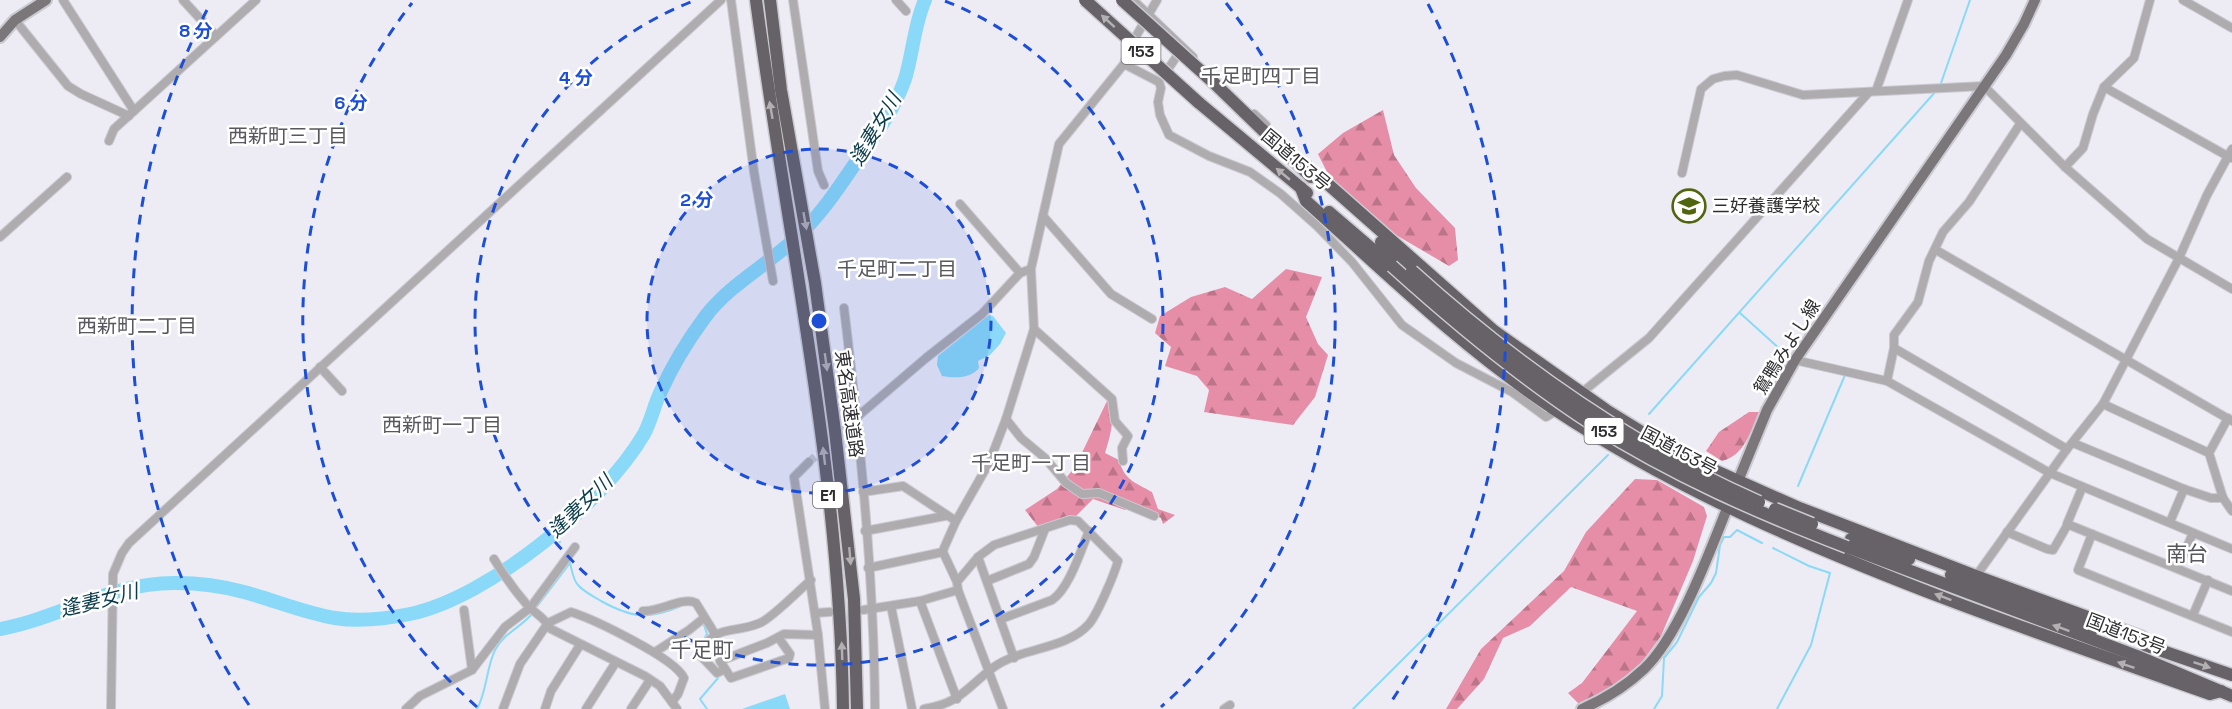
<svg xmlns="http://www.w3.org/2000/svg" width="2232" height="709" font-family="'Space Grotesk','Noto Sans JP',sans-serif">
<defs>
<pattern id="forest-firs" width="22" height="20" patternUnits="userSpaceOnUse" patternTransform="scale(1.5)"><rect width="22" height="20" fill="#e68ea7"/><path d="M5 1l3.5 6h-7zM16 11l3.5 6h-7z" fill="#bb7488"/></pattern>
</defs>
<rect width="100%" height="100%" fill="#edecf4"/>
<g fill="url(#forest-firs)">
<path d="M1383,110L1394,155L1416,188L1455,228L1458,260L1449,266L1396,235L1329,176L1318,154L1343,133Z"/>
<path d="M1286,269L1322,277L1306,317L1318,344L1328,355L1315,397L1293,425L1204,412L1209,390L1197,376L1165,366L1171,347L1155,333L1160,316L1191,297L1225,287L1252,299Z"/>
<path d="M1108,399H1110C1115,419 1111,434 1105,453L1119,460C1124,480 1136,483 1152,492L1158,509L1175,515L1163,524L1161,518L1133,505L1125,510L1093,499L1075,517L1039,528L1025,510L1057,489L1075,467Z"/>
<path d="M1749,412H1760C1750,432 1745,455 1722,461L1706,451L1719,432Z"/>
<path d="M1635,479L1657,480L1704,507L1707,516L1693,561L1661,636L1642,662L1616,684L1579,704L1568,693L1582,683L1637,611L1571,587L1530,626L1503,638L1484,679L1457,709H1446L1481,649L1564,571L1586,532Z"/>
</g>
<g fill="#8ad9f8">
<path d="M989,315L993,316L1006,333L1000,344L990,355L978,361L979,368C970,379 955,378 942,376L937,365L938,356Z"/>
<path d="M785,694L790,709H742Z"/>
</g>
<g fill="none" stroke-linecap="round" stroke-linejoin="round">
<g stroke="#8ad9f8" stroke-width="2">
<path d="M1940,86L1970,0"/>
<path d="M1740,313L1791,359"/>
<path d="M1649,414L1936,91"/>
<path d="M1798,486L1845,375L1801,365"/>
<path d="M553,534L560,542"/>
<path d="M1773,548L1809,566L1830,573L1811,645L1777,709"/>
<path d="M570,563C572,570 573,580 578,585C584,592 593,596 601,601C632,618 648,620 681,606"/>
<path d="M535,609L570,563"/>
<path d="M696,654L707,634L703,622"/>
<path d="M477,709C487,691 486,669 495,650C503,634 521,627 532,614"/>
<path d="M707,709L700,699L718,678L716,676"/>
<path d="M1353,709L1608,455"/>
<path d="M1654,709L1662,696L1664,658L1677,642L1699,597L1711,583L1716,573L1720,545L1724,537H1730L1737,530L1762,543"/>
</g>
<path stroke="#8ad9f8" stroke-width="14" d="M0,629C60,618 112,582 176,583C198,583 222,586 244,592C274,600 304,613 335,618C359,622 385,619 410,614C489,597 603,504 644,434C651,421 654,406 660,393C672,366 688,340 705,317C731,282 774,262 804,230C826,208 843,181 861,155C878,131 895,108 905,79C913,53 914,25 925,0"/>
<path stroke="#c7c6cd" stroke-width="8" stroke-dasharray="8 4" stroke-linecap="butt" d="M809,462L847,428"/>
<defs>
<g id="minor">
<path d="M63,0L134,111"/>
<path d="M183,0L216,36"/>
<path d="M731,0L754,172L773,281"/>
<path d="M793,0L818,171L824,185"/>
<path d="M896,0L906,11"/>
<path d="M1133,0L1193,57"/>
<path d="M2183,0L2232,28"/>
<path d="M15,20L68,86L81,94L129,116"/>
<path d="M1124,64L1159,82L1161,88L1158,102L1160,115L1169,135L1209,156L1250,172L1281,194L1317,226L1352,262L1402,325L1456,363L1512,392L1546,417L1558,410"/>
<path d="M1164,75L1181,50"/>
<path d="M2104,87L2231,158"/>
<path d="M1876,91L1908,0"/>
<path d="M1254,114L1266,125"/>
<path d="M109,141L114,129L256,0"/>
<path d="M2065,167L2083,148L2093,114L2104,87L2134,58L2150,0"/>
<path d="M1682,173L1701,89L1713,79L1724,76L1737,75L1803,95L1984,86L2065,167L2147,239L2232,289"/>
<path d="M960,204L1020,273"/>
<path d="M1043,216L1111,294L1152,319"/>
<path d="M0,237L67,177"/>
<path d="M1936,250L2232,421"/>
<path d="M844,308C860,441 874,575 875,709"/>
<path d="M1034,329L1112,399L1115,421L1128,436L1122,448L1123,461"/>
<path d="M1894,348L2067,449"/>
<path d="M1795,360L1887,381L2050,473L2232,549"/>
<path d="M320,367L342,391"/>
<path d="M1887,381L1894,348V335L1918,302L1929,261L1943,232L1969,202L2020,124"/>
<path d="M1580,394L1649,338L1869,92"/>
<path d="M2103,404L2209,453"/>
<path d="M857,417L926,358L982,314L1020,273L1031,269"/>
<path d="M2228,418L2209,453L2223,498L2232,511"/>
<path d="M1006,419L1021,438L1045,458L1066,483L1082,494L1099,493L1154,516"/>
<path d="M847,428L857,425"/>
<path d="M2073,443L2184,489L2211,498H2223"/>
<path d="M809,462L794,477L818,635L825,709"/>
<path d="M2082,488L2067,524L2232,591"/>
<path d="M863,492L903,486L956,521"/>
<path d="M2170,522L2184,489"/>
<path d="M865,531L945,516"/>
<path d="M2007,532L2047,549L2053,550L2068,524"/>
<path d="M2092,534L2078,570L2232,632"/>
<path d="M978,557L1014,658"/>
<path d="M494,559C504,576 515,591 528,606C536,614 545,618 551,629L645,676L660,686L677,709"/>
<path d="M2178,567L2193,533"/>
<path d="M868,568L943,552"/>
<path d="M1976,576L2067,449L2103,404L2179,258L2207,195L2232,149"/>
<path d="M987,581L1029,564L1034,557L1045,529"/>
<path d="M957,582L943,552L944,548L956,521L989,463L1006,419L1034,329L1031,269L1059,144L1124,64L1128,50L1157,0"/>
<path d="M920,601L957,699"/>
<path d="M891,606L912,709"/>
<path d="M464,610L472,670"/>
<path d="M863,610L920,601L958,590"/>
<path d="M643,611C660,612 683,596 696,603L715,634"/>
<path d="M815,613L830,612"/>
<path d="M2193,615L2208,580"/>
<path d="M1001,619L1052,600C1069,589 1081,550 1089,531"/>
<path d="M778,637L790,654L789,658L731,678L720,661L767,643L784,634L818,635"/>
<path d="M655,652L689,630L704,618"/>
<path d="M725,669L717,673L699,654C717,622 732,635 760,623C773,617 798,591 811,580"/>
<path d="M111,709L113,574L122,553L129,543L721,0"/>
<path d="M406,709L420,696L472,670L505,627L530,608L575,547"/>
<path d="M503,709L520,664L548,623L571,612C593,619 675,658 684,678L678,694L672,702"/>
<path d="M545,709L551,691L580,645"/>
<path d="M586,709L616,662"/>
<path d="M631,709L650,680"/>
<path d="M924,709C961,703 967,687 994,667C1022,647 1066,650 1089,624C1098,613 1114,575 1118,561L1078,521L1070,520L994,545L978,557L957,582L958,590L1003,709"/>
<path d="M1224,709L1230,705"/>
</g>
<g id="major">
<path d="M0,37L15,20L46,0"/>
<path d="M1736,486L1767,410L1795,360L2006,55L2024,24L2035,0"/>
<path d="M1582,709C1605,699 1626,686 1644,669C1680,635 1711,548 1730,501"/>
</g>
<g id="highway">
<path d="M756,0C787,236 840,470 843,709"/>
<path d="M770,0L781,90L815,283L835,431L854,599L857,709"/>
<path d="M1213,82L1311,177"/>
<path d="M1198,102L1307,193"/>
<path d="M1305,171L1321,178L1494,331L1606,410L1658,442L1698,463L1797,507L1976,576L2142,637L2151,647"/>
<path d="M1301,188L1306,201C1386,273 1464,349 1554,409C1679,492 1815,549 1954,602C2039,634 2125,664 2210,694L2221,691"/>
<path d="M1329,212L1392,266"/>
<path d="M1381,242L1412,271"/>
<path d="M1851,539L1909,559"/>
<path d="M1847,547L2137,656L2232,696"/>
<path d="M1951,575L2095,628"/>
<path d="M2145,645L2232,675"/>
</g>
</defs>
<use href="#minor" stroke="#cbcad1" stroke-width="10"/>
<use href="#major" stroke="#cbcad1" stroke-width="14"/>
<use href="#highway" stroke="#cbcad1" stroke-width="15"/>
<use href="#minor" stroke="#afacaf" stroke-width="8"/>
<use href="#major" stroke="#7a767a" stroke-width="10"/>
<use href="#highway" stroke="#676267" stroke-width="12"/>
<defs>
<g id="highway-bridge">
<path d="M1085,0L1198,102"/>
<path d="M1122,0L1213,82"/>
<path d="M1392,266C1455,323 1521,378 1592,424C1672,475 1759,513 1847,547"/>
<path d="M1412,271C1516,365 1631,446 1759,502"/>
<path d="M1775,509L1812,524"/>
</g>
</defs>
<use href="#highway-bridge" stroke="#cbcad1" stroke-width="15" stroke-linecap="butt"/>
<use href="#highway-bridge" stroke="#676267" stroke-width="12"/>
</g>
<defs><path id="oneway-solid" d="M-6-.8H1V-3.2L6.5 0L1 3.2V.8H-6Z" transform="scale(1.5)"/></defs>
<g fill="#b3b0b3">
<use href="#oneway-solid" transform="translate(1108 21) rotate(-138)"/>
<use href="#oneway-solid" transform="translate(771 110) rotate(-100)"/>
<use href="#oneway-solid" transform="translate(1283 174) rotate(-140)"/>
<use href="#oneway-solid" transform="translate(805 221) rotate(80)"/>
<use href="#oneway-solid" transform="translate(826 362) rotate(82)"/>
<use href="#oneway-solid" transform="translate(824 456) rotate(-97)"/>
<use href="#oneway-solid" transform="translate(850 556) rotate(85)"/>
<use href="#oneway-solid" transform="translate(1943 597) rotate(-159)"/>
<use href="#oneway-solid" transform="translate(2061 628) rotate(-160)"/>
<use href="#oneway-solid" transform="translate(842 651) rotate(-92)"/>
<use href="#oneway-solid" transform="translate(2126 665) rotate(-161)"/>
<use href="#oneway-solid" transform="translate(2202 665) rotate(19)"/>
</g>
<circle cx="819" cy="321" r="172" fill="#1d4ed8" fill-opacity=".12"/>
<g fill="none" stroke="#1d4ed8" stroke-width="3" stroke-dasharray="10 8">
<circle cx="819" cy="321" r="172"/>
<path d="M945 1A344 344 0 1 1 693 1"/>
<path d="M477 707A516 516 0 0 1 412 3M1226 3A516 516 0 0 1 1161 707"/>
<path d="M249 705A687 687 0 0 1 210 4M1428 4A687 687 0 0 1 1389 705"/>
</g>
<defs>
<symbol id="school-ring" viewBox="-11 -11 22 22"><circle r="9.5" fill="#fff" stroke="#51650f" stroke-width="1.5"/><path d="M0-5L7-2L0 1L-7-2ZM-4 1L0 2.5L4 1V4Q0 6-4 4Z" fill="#51650f"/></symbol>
</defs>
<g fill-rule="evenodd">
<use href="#school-ring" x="1670" y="187" width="38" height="38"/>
</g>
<g text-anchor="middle" stroke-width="5" stroke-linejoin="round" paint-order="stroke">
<g fill="#fff" stroke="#6d6c6e" stroke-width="1.5">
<rect x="1121.5" y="38" width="39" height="26" rx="4.5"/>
<rect x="1584.5" y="418" width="39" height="26" rx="4.5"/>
<rect x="813" y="482" width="30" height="26" rx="4.5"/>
</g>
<g font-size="16" font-weight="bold" fill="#2e2d30">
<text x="1141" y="57">153</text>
<text x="1604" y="437">153</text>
<text x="828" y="501">E1</text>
</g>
<g font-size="18" fill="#2e2d30" stroke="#fff">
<text transform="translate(1296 160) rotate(40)" y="6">国道153号</text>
<text transform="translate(1787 347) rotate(-58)" y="6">鴛鴨みよし線</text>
<text transform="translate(849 404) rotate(82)" y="6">東名高速道路</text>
<text transform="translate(1679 451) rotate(28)" y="6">国道153号</text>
<text transform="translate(2126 634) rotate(21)" y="6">国道153号</text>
</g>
<g font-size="18" fill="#2e2d30" stroke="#fff" text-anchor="start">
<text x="1712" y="212">三好養護学校</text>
</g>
<g font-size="20" fill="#58575d" stroke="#fff">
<text x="1261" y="83">千足町四丁目</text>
<text x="288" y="143">西新町三丁目</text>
<text x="897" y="276">千足町二丁目</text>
<text x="137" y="333">西新町二丁目</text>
<text x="442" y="432">西新町一丁目</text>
<text x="1031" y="470">千足町一丁目</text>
</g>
<g font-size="20" font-style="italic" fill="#0b3c4c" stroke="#fff">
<text transform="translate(875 129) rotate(-59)" y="7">逢妻女川</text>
<text transform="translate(580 506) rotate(-44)" y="7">逢妻女川</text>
<text transform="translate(99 600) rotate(-14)" y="7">逢妻女川</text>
</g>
<g font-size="21" fill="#58575d" stroke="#fff">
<text x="2187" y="561">南台</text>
<text x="702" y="657">千足町</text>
</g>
</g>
<circle cx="819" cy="321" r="9" fill="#1d4ed8" stroke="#fff" stroke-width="3"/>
<g font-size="18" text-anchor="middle" font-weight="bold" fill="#1d4ed8" stroke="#fff" stroke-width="5" stroke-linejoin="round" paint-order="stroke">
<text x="196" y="37">8 分</text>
<text x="576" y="84">4 分</text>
<text x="351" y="109">6 分</text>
<text x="697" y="206">2 分</text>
</g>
</svg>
